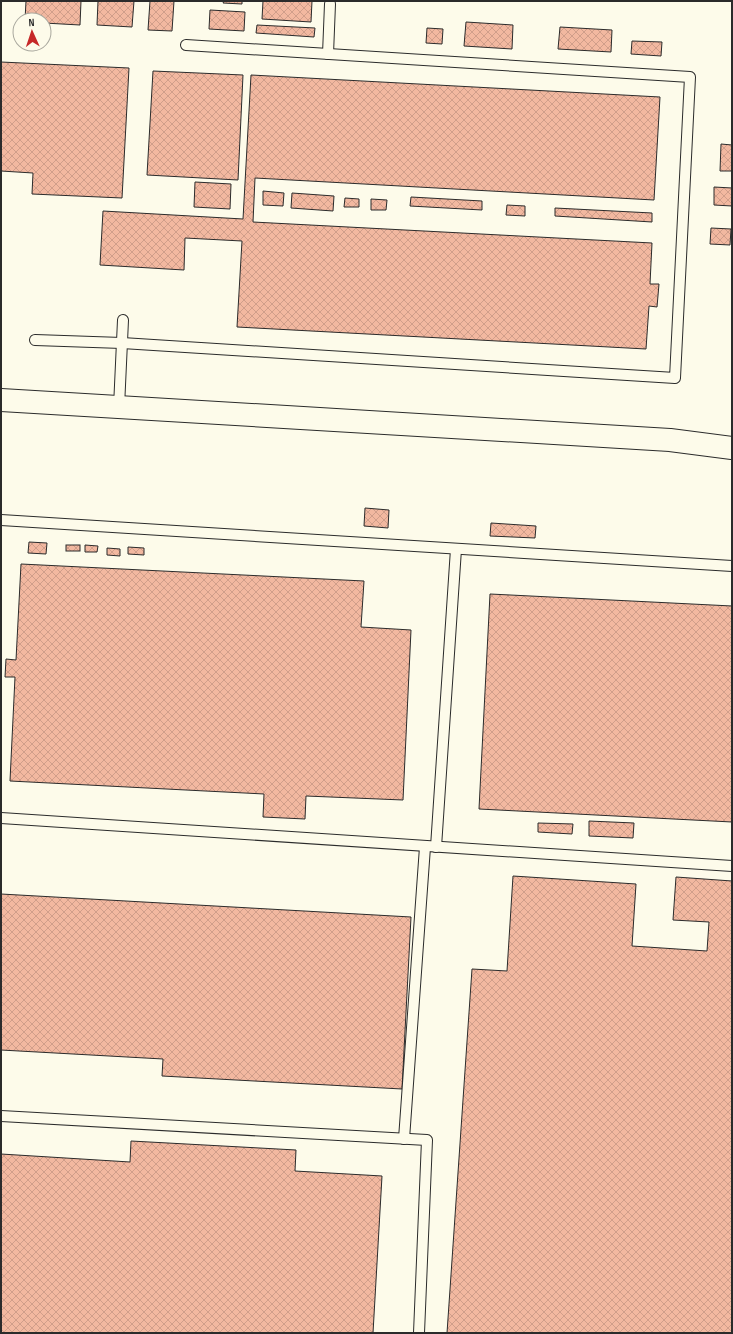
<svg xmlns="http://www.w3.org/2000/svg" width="733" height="1334" font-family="'Sofia Sans Condensed',sans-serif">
<defs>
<pattern id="building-cross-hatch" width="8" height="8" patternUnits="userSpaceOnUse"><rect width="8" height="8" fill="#f2b8a0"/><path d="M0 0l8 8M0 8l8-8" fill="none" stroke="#d09e8a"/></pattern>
</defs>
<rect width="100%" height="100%" fill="#fdfbea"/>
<g fill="url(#building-cross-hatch)" stroke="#2b2b2b">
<path d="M26,1H81L80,25L44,23V20H25Z"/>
<path d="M98,1H134L132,27L97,25Z"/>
<path d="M150,1H174L172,31L148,30Z"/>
<path d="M224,1H242V4L223,3Z"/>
<path d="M263,1H312L311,22L262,19Z"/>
<path d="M210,10L245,12L244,31L209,29Z"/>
<path d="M466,22L513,25L512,49L464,46Z"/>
<path d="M257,25L315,28L314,37L256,33Z"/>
<path d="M560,27L612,30L611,52L558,49Z"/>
<path d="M427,28L443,29L442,44L426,43Z"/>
<path d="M632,41L662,42L661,56L631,54Z"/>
<path d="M1,62L129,68L122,198L32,194L33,173L1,171Z"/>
<path d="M153,71L243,75L238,180L147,175Z"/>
<path d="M251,75L660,97L654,200L255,178L253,222L652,243L650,284H659L657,307L649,306L646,349L237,327L242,241L185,238L184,270L100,265L103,211L243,219Z"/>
<path d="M721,144L732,145V171H720Z"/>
<path d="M195,182L231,184L230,209L194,207Z"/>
<path d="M714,187L732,188V206L714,205Z"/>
<path d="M263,191L284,193L283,206L263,205Z"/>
<path d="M292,193L334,196L333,211L291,208Z"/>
<path d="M411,197L482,201V210L410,206Z"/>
<path d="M345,198L359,199V207H344Z"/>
<path d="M371,199L387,200L386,210H371Z"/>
<path d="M507,205L525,206V216L506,215Z"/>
<path d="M555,208L652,213V222L555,216Z"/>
<path d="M711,228L731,229L730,245L710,244Z"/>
<path d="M365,508L389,510L388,528L364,526Z"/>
<path d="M491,523L536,526L535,538L490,536Z"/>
<path d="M29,542L47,543L46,554L28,553Z"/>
<rect x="66" y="545" width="14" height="6"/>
<path d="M85,545L98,546L97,552H85Z"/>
<path d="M128,547L144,548V555L128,554Z"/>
<path d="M107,548L120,549V556L107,555Z"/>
<path d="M21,564L364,581L361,627L411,630L403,800L306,796L305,819L263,817L264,794L10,781L15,677H5L6,659L16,660Z"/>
<path d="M490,594L732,606V822L479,809Z"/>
<path d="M589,821L634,823L633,838L589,836Z"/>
<path d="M538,823L573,824L572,834L538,832Z"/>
<path d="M513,876L636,884L632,946L707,951L709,922L673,920L676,877L732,881V1333H447L472,969L507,971Z"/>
<path d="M1,894L411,917L402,1089L162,1076L163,1059L1,1050Z"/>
<path d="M131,1141L296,1150L295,1171L382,1176L373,1333H1V1154L130,1162Z"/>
</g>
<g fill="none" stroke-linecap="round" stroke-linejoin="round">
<defs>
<g id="lane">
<path d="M328,54L330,4"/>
<path d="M35,340L122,343L675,378L690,77L186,45"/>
<path d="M119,407L123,320"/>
<path d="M1,520L732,566"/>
<path d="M1,818L732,866"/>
<path d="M436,847L456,549"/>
<path d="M1,1116L427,1140L419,1333"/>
<path d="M404,1139L425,847"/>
</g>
<path id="secondary" d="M1,400L670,440L732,448"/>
</defs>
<use href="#lane" stroke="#2b2b2b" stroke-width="12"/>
<use href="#secondary" stroke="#2b2b2b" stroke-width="24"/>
<use href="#lane" stroke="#fdfbea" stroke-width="10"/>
<use href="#secondary" stroke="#fdfbea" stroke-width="22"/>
</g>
<rect width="733" height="1334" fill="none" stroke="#2b2b2b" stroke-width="4"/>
<g transform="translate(32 32) rotate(357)"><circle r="19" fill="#fdfbea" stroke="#a9a89e"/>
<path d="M0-3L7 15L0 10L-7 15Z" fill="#c62828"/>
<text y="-6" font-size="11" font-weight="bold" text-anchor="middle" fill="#2b2b2b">N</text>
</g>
</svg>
